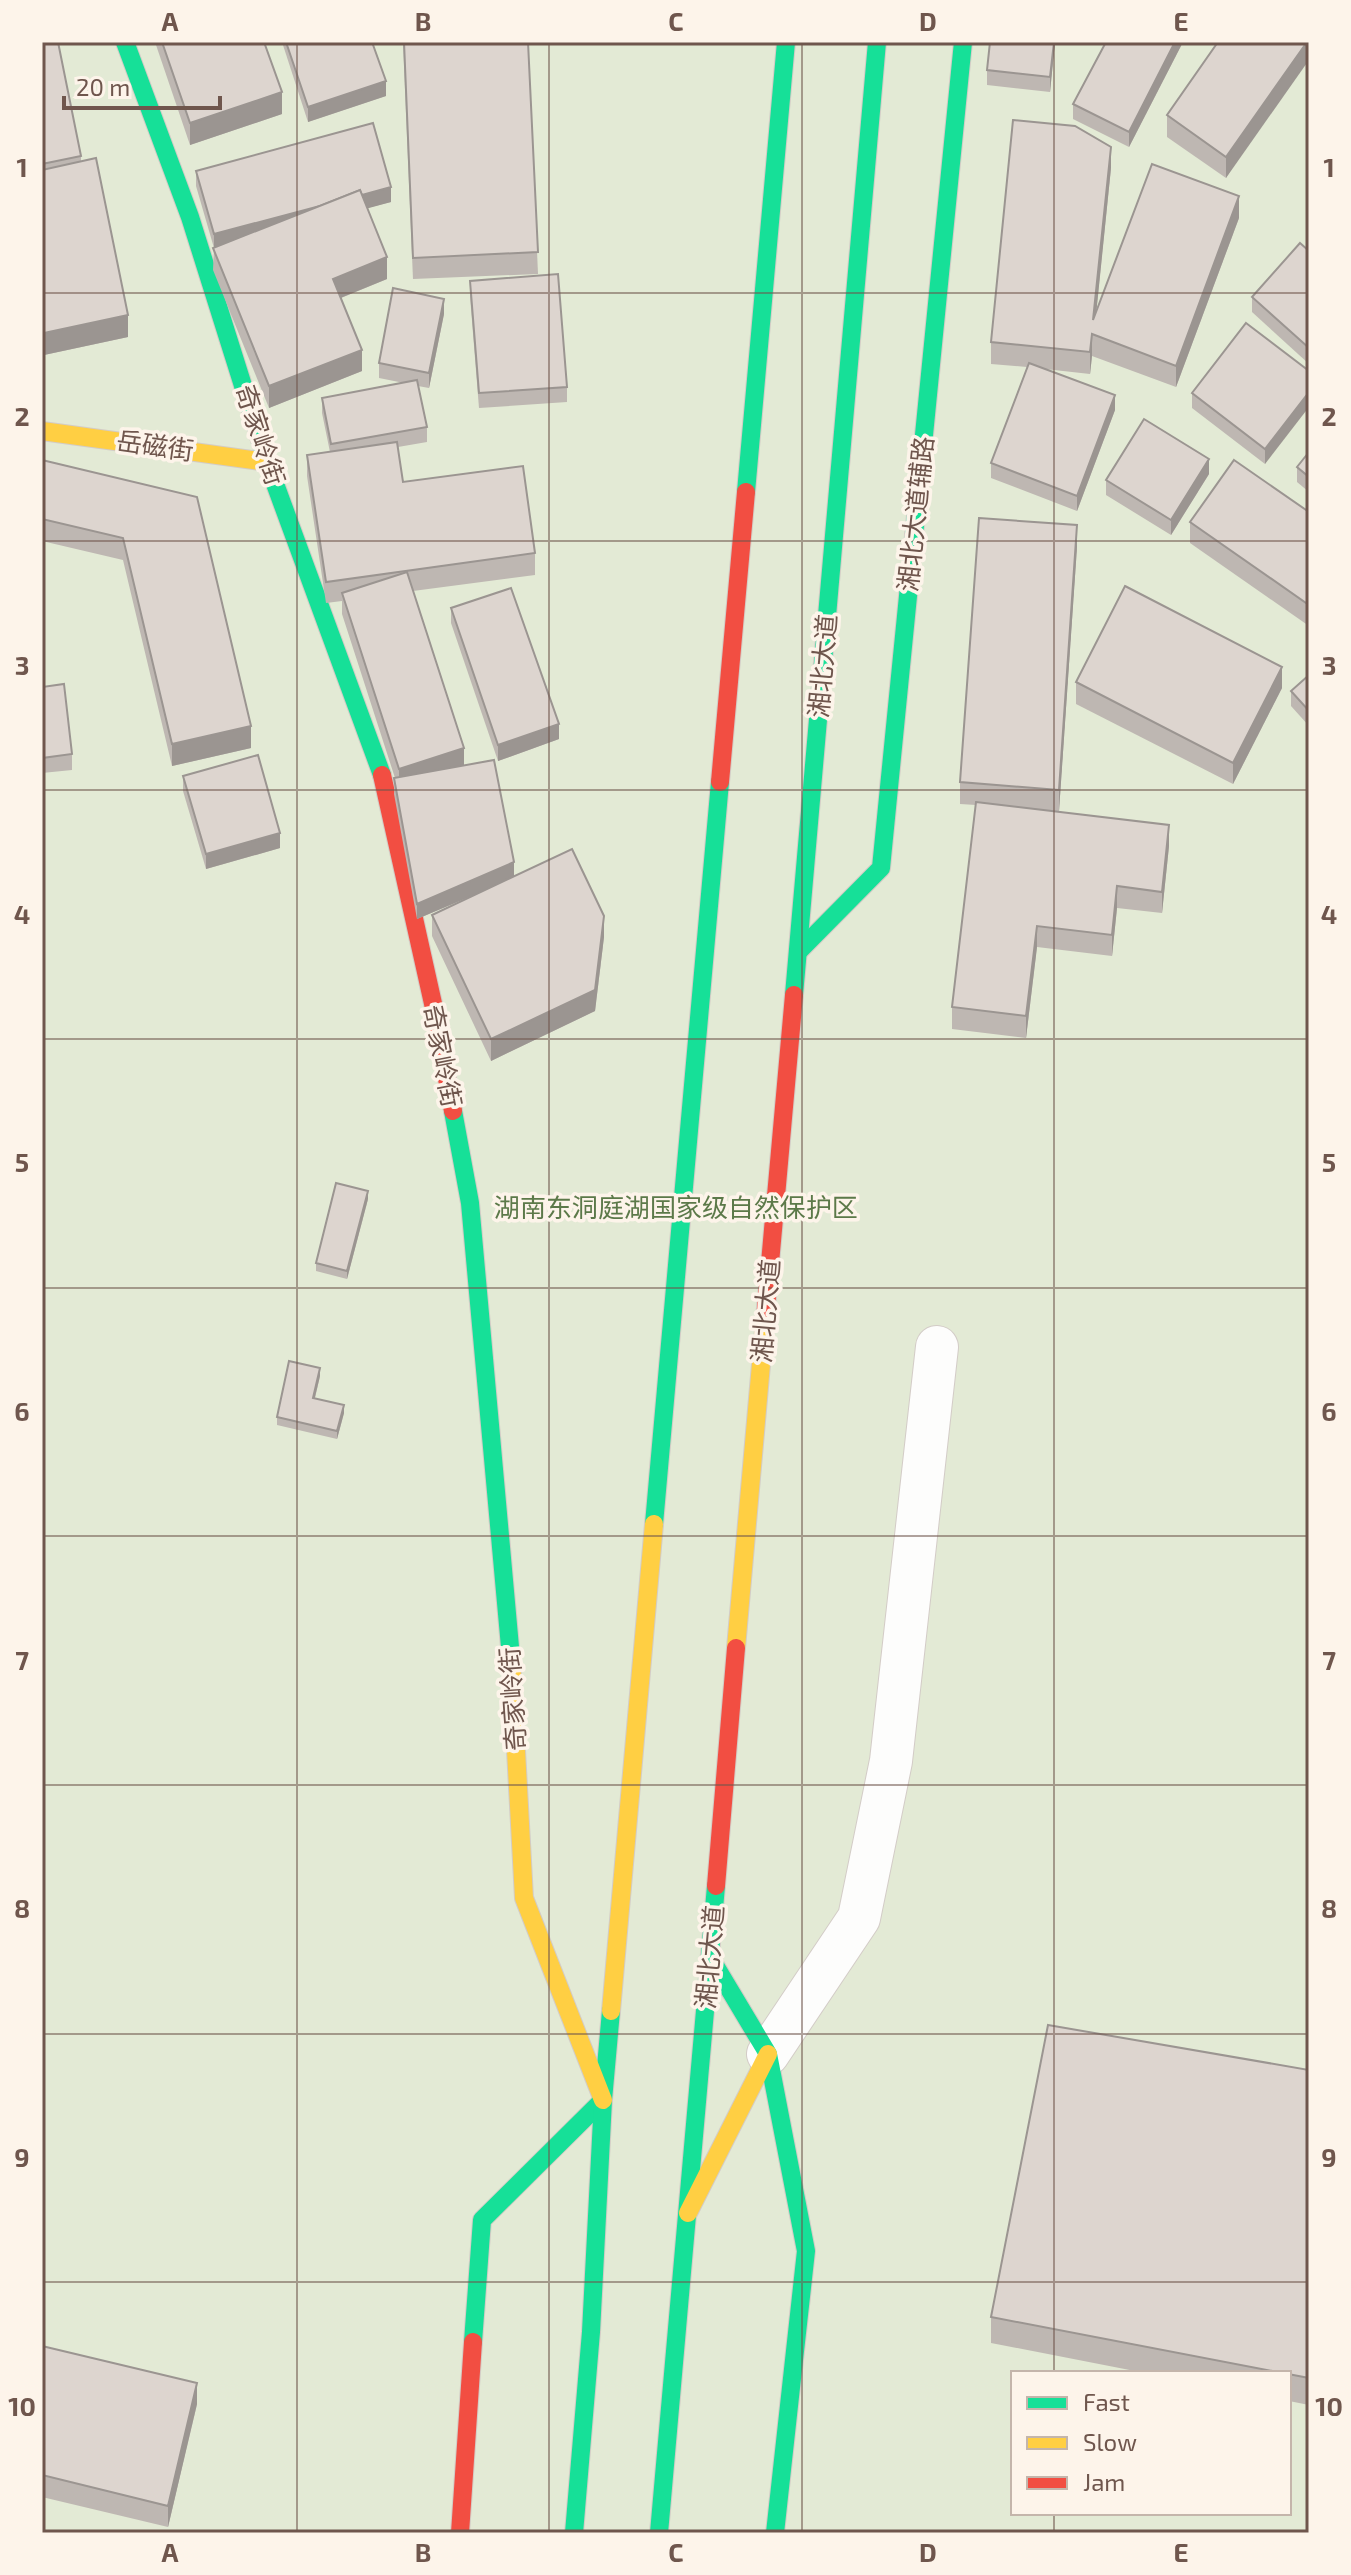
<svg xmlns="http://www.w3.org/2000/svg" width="1351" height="2575" font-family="'Exo 2','Noto Sans SC',sans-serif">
<rect width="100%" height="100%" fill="#f4efe9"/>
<path fill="#e3ead5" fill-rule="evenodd" d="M42,42H1309V2533H42ZM1013,2373H1289V2513H1013Z"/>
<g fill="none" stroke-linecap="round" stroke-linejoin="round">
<defs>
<path id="street" d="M768,2054L859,1918L891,1761L937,1347"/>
<g id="fast">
<path d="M125,42L190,217L267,462L382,775"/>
<path d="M746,492L786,42"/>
<path d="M798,952L881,868L963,42"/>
<path d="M794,995L877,42"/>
<path d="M453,1111L470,1203L511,1658"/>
<path d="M654,1524L720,782"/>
<path d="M710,1957L768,2054L806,2251L775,2533"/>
<path d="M473,2342L482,2220L603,2100"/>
<path d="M574,2533L591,2332L603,2100L611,2011"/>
<path d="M659,2533L716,1886"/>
</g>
<g id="slow">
<path d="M42,431L267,462"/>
<path d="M736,1648L765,1319"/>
<path d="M511,1658L524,1898L603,2100"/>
<path d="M611,2011L654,1524"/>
<path d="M688,2213L768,2054"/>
</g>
<g id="jam">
<path d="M382,775L434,1008L453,1111"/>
<path d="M720,782L746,492"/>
<path d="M765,1319L794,995"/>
<path d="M716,1886L736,1648"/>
<path d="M460,2533L473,2342"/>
</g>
</defs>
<use href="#street" stroke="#d3ccc7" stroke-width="44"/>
<use href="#fast" stroke="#d3ccc6" stroke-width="20"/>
<use href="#slow" stroke="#d3ccc6" stroke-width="20"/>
<use href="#jam" stroke="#d3ccc6" stroke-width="20"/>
<use href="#street" stroke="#fdfdfc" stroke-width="42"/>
<use href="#fast" stroke="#16e098" stroke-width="18"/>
<use href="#slow" stroke="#ffcf43" stroke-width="18"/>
<use href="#jam" stroke="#f24e42" stroke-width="18"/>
</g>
<g fill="#beb7b2">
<path d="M42,42L81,156V161L128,337L44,355L42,345Z"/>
<path d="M155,42H264L282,114L190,145Z"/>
<path d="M282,42H372L386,96L308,122Z"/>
<path d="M403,42H528L538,274L413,279Z"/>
<path d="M990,42H1055L1050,92L987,85V70Z"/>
<path d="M1183,42L1129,147L1073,119V104Z"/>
<path d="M1309,42L1226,178L1167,137V115Z"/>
<path d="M1111,168L1096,313L1239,218L1176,387L1092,356L1090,374L1045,369L1115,410L1077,511L991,478V463L1027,367L991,364V342Z"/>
<path d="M196,171L391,202L367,208L387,279L341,298L362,371L269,408L213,270L214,248L196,186Z"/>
<path d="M1309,251V364L1252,312V297Z"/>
<path d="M470,281L567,387V402L479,408L470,296Z"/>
<path d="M444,314L429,388L418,386L427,427V442L398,447L403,482L535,553V575L413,591L464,766L514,876L604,937L595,1011L491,1061L432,936V915L486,890L417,919L394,794L395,778L342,614V601L326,603L307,476V455L330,452L322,413V398L404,383L379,378V363Z"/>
<path d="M1309,371L1265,464L1192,408V393Z"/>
<path d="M1309,452V492L1297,482V467Z"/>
<path d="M42,460L197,497L251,748L172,766L123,560L42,541Z"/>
<path d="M1209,474L1171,535L1106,495V480Z"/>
<path d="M1309,512V626L1190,543V522Z"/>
<path d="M1077,547L1059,811L1169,846L1162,913L1117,908L1112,956L1037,947L1026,1038L952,1029V1007L976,805L960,804V782Z"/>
<path d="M451,608L559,739L498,761L451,623Z"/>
<path d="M1309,675V726L1291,706V691Z"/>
<path d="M1076,682L1282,688L1233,784L1076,704Z"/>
<path d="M42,687L72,754V770L42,773Z"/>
<path d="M183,776L280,848L206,869L183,791Z"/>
<path d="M368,1199L347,1279L316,1271V1263Z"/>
<path d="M320,1376L315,1398L344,1413L337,1439L277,1425V1417Z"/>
<path d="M1309,2070V2405L1289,2401V2373H1145L991,2343V2317Z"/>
<path d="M42,2346L197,2404L168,2527L42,2497Z"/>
</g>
<g fill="#9b9591">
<path d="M1054,42H1055L1050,92V77Z"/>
<path d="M1175,42H1183L1129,147V132Z"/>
<path d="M1307,42H1309V60L1226,178V157Z"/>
<path d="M386,81V96L308,122V107Z"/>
<path d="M282,92V114L190,145V123Z"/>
<path d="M1111,147V168L1094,335L1093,320Z"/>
<path d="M391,187V202L214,250V234Z"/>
<path d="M1239,196V218L1176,387V366Z"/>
<path d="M387,257V279L333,301V279Z"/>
<path d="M444,299V314L429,388V373Z"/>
<path d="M128,315V337L44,355V333Z"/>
<path d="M1092,334V356L1090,374V352Z"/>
<path d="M362,350V371L269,408V386Z"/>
<path d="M1309,392V407L1265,464V449Z"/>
<path d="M1115,395V410L1077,511V496Z"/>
<path d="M1209,459V474L1171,535V520Z"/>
<path d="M1077,525V547L1059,811V790Z"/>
<path d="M1282,667V688L1233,784V763Z"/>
<path d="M559,724V739L498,761V745Z"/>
<path d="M251,726V748L172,766V744Z"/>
<path d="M464,748V770L399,791V769Z"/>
<path d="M1169,825V846L1162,913V892Z"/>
<path d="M280,833V848L206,869V854Z"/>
<path d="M514,862V878L417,919V904Z"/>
<path d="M1117,886V908L1112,956V935Z"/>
<path d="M604,916V937L595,1011L491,1061V1039Z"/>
<path d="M1037,926V947L1026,1038V1016Z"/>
<path d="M368,1191V1199L347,1279V1271Z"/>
<path d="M320,1368V1376L313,1405V1398Z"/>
<path d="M344,1405V1413L337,1439V1431Z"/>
<path d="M197,2383V2404L168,2527V2506Z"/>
</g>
<g fill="#ddd5cf" stroke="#9b9591" stroke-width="2">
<path d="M42,42H58L81,156L42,164Z"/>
<path d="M162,42H264L282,92L190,123Z"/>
<path d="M286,42H372L386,81L308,107Z"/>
<path d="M404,42H528L538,252L413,258Z"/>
<path d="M990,42H1054L1050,77L987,70Z"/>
<path d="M1106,42H1175L1129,132L1073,104Z"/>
<path d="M1218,42H1307L1226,157L1167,115Z"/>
<path d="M1013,120L1075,126L1111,147L1093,320L1152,164L1239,196L1176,366L1092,334L1090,352L991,342Z"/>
<path d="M373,123L391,187L362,195L360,190L320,206L214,234L196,171Z"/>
<path d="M96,158L128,315L44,333L42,323V170Z"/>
<path d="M360,190L387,257L333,279L362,350L269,386L213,248Z"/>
<path d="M1300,243L1309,251V348L1252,297Z"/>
<path d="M558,274L567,387L479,393L470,281Z"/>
<path d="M393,288L444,299L429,373L379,363Z"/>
<path d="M1246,323L1309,371V392L1265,449L1192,393Z"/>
<path d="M1029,363L1115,395L1077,496L991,463Z"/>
<path d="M417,380L427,427L331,444L322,398Z"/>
<path d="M1144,419L1209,459L1171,520L1106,480Z"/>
<path d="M397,442L403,482L523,466L535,553L326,582L307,455Z"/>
<path d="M1309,452V477L1297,467Z"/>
<path d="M42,460L197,497L251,726L172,744L123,538L42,519Z"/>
<path d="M1234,460L1309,512V605L1190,522Z"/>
<path d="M979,518L1077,525L1059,790L960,782Z"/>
<path d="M407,572L464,748L399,769L342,593Z"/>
<path d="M1125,586L1282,667L1233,763L1076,682Z"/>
<path d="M511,588L559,724L498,745L451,608Z"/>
<path d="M1309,675V711L1291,691Z"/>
<path d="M64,684L72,754L42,758V687Z"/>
<path d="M258,755L280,833L206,854L183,776Z"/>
<path d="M494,760L514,862L417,904L394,778Z"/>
<path d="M976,802L1169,825L1162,892L1117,886L1112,935L1037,926L1026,1016L952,1007Z"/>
<path d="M572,849L604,916L595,990L491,1039L432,915Z"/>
<path d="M336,1183L368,1191L347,1271L316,1263Z"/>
<path d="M289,1361L320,1368L313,1398L344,1405L337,1431L277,1417Z"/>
<path d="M1048,2025L1309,2070V2378L991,2317Z"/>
<path d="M42,2346L197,2383L168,2506L42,2475Z"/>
</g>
<path fill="none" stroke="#6f564d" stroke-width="2" stroke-opacity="0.55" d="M297,42V2533M549,42V2533M802,42V2533M1054,42V2373M42,293H1309M42,541H1309M42,790H1309M42,1039H1309M42,1288H1309M42,1536H1309M42,1785H1309M42,2034H1309M42,2282H1309M1054,2513V2533"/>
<g text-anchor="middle" stroke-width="7" stroke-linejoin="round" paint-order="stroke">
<g font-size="26" fill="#6f564d" stroke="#fdf4ea">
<text transform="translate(260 435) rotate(72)" y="9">奇家岭街</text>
<text transform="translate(155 446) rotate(8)" y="9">岳磁街</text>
<text transform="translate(916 514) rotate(-84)" y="9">湘北大道辅路</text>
<text transform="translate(823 666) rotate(-85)" y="9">湘北大道</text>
<text transform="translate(442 1056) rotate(79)" y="9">奇家岭街</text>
<text transform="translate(766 1311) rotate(-85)" y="9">湘北大道</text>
<text transform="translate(513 1699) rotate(-94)" y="9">奇家岭街</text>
<text transform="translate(710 1957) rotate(-85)" y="9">湘北大道</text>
</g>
<g font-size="26" fill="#5c7949" stroke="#fdf4ea">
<text x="676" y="1217">湖南东洞庭湖国家级自然保护区</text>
</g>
</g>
<rect width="1351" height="2575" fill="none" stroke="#fdf4ea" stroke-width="88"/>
<rect x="1011" y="2371" width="280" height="144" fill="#fdf4ea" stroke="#c4b5ab" stroke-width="2"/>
<rect x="1027" y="2397" width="40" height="12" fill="#16e098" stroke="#c4b5ab" stroke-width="2"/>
<text x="1083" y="2411" font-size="24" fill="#6f564d">Fast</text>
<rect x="1027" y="2437" width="40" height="12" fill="#ffcf43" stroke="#c4b5ab" stroke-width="2"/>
<text x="1083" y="2451" font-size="24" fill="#6f564d">Slow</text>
<rect x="1027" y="2477" width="40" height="12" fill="#f24e42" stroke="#c4b5ab" stroke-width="2"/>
<text x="1083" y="2491" font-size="24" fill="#6f564d">Jam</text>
<path d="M64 96v12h156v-12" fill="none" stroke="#6f564d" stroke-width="4"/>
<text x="76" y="96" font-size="24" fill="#6f564d" stroke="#fdf4ea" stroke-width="6" paint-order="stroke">20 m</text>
<rect x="44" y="44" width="1263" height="2487" fill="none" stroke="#6f564d" stroke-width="3"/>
<g font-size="26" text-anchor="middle" font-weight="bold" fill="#6f564d">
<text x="170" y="31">A</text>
<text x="423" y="31">B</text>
<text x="676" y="31">C</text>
<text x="928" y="31">D</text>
<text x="1181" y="31">E</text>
<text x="22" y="177">1</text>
<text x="1329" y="177">1</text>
<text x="22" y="426">2</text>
<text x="1329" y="426">2</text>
<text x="22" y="675">3</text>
<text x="1329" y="675">3</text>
<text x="22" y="924">4</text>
<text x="1329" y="924">4</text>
<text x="22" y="1172">5</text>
<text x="1329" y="1172">5</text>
<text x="22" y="1421">6</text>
<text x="1329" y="1421">6</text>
<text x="22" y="1670">7</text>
<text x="1329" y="1670">7</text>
<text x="22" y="1918">8</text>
<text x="1329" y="1918">8</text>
<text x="22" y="2167">9</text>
<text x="1329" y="2167">9</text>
<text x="22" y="2416">10</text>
<text x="1329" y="2416">10</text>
<text x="170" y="2562">A</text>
<text x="423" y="2562">B</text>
<text x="676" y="2562">C</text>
<text x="928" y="2562">D</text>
<text x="1181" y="2562">E</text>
</g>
</svg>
